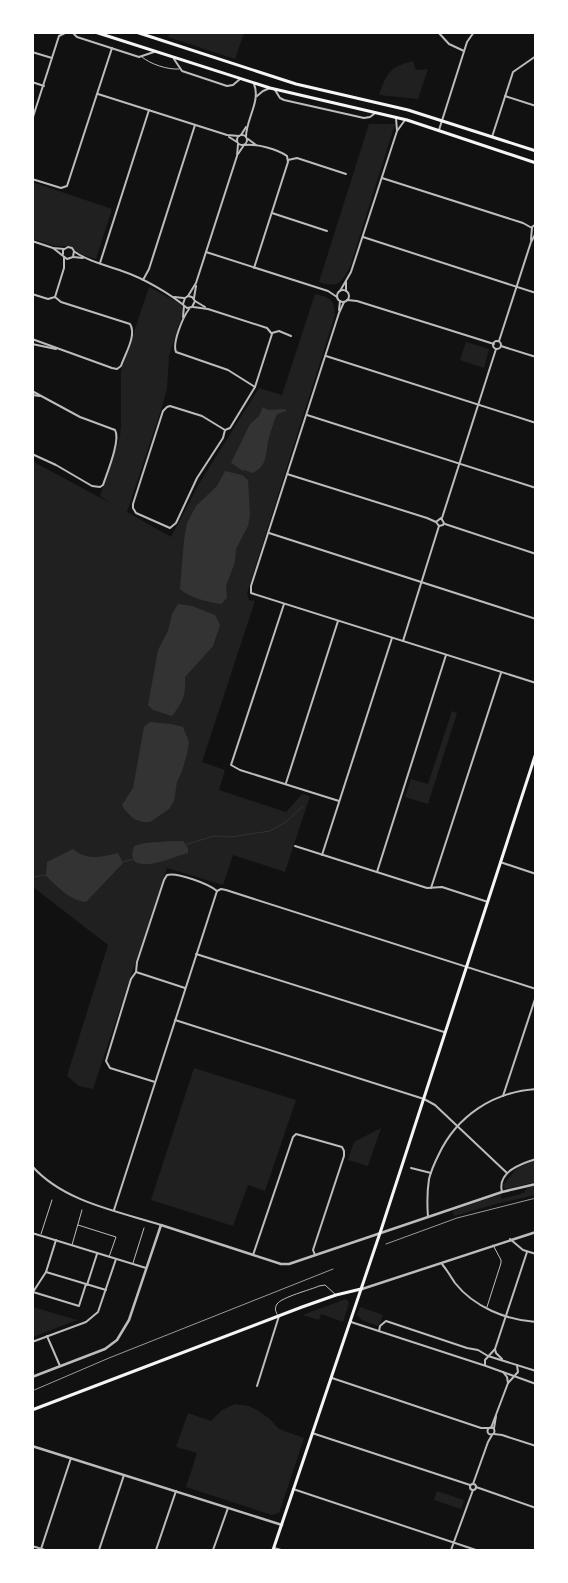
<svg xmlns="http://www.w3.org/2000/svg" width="568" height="1583" font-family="Lato,sans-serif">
<rect width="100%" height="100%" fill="#111"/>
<g fill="#202020">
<path d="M170,32H244V33L235,59L168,37Z"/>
<path d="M413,61L416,70L428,69L418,99L379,95C387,73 389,67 413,61Z"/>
<path d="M369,124H395L350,267C340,284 339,288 319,282Z"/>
<path d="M32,182L112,209L96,259L80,254L70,246H55L33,239Z"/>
<path d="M149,287L179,303L182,306L183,312L169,356L167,389L162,407L127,512L171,537L200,482L259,388L282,395L315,294C330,298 334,298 335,315L247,593L249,600L255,601L202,762L225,770L219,790L286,812L302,794L310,796L285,872L233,855L223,885L167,868L93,1089L79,1086L67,1076L108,945L33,887L32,461L112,504L100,496L120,436L121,425V371Z"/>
<path d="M466,342L489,349L484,368L460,360Z"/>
<path d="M452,711L457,713L428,804L405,797L411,779L428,784Z"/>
<path d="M194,1068L296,1100L265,1191L248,1185L233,1226L151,1200Z"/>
<path d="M381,1128L368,1166L348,1160L354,1142Z"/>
<path d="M533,1161H535V1182L507,1189L504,1188L503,1185L517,1168Z"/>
<path d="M535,1186V1195L496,1204L454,1216L453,1211C469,1205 485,1199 501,1195V1199L524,1193L527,1188Z"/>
<path d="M346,1299L349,1303L343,1322L321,1314L319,1320L302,1315Z"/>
<path d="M33,1307L77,1320L33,1337Z"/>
<path d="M360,1307L383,1315L380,1323L378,1326L362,1320L356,1314L358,1313Z"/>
<path d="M235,1404L249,1406L257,1410L270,1419L279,1429L304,1438L279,1513L272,1515L186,1487L197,1453L176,1447L188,1413L211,1421L222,1410Z"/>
<path d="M437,1491L464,1500L461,1509L434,1500Z"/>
</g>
<g fill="#333">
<path d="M263,407L268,410L286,409V411L277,414C274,422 271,430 269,438C265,452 269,466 252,473L244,470L243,471L231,463L250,424L259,416Z"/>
<path d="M225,471L242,475L248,480L250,515L248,526L236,549L235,562L226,586L227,598L221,604C208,602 190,598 180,589L184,540L187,523L196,506L217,486Z"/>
<path d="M178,604L192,606L215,615L220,625L213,646L185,677C186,695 183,702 172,716L153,710L148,705L158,650L168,631L172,614Z"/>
<path d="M150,722L171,724L183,727L189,742L187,754L182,771L177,782L174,801L169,809L150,822H143L134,819L125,810L122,805L133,788L144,727Z"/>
<path d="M172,841H183L188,848V853C172,857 151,869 135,862L132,855L134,846L145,843Z"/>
<path d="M73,849C86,861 102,857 118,853L123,863L86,902C69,900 58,887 46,876L47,862Z"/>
</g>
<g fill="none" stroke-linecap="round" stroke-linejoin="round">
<g stroke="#333" stroke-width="1">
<path d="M184,845L214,836L231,837L270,831L286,822L303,806"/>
<path d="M122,862L135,859"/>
<path d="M32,877L46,875"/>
</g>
<g stroke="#bcbcbc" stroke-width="1">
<path d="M142,57C150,64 168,70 179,69"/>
<path d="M78,1225L116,1237L109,1257"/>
<path d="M41,1234L52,1200"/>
<path d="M72,1245L82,1210"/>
<path d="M133,1263L144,1228"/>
<path d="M487,1307L501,1263V1260L493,1245"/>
<path d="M278,1316C276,1312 274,1309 277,1304C282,1297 310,1290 319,1286L325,1285L335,1294"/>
</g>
<g stroke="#bcbcbc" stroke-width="2">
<path d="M72,32L77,37L139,57L154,52"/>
<path d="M438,32L449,44L464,51"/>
<path d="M32,52L52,58"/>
<path d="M174,59L182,71L227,86L233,85L240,79"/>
<path d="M32,82L44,86"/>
<path d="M275,90L280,98L284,100L364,118L370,117L374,114"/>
<path d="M98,94L227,135L239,136"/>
<path d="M257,96L263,91L270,88"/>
<path d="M505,96L536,106"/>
<path d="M396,118L397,131"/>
<path d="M32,120L59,36L65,33"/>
<path d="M439,130L467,42L474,32"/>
<circle cx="242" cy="140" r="5"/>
<path d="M241,135L246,127"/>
<path d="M229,137L237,142"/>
<path d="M246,137C246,119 261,101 254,84"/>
<path d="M492,137L513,72L536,56"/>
<path d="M248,139L256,145"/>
<path d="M245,145C258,144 277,149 287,156L288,162L254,268"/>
<path d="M238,154L244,145"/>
<path d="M288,160L297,158L346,174"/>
<path d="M382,178L523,223L532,228"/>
<path d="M32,179L61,188L67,186L112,48"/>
<path d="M272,213L327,231"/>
<path d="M363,237L536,293"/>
<path d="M531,240L532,227L536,224"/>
<path d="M32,241L53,248L64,249"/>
<path d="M53,248L67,259L73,257L74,251L72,248L68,247L63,250V254"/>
<path d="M75,252C89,262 106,265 122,271C143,278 171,294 187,308L192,307L195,301L192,297L188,296L185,298L183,304"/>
<path d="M206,252L328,291L337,297"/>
<path d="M73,257L83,258"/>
<path d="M100,263L149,110"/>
<path d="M143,280L149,269L195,125"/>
<circle cx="343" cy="296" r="6"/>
<path d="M340,291L351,272L397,131L405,120"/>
<path d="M346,291V282"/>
<path d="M32,294L48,299L55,297L64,268V257"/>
<path d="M188,296L196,283L237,156L238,144"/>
<path d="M174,297L184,298"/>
<path d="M194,298L196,286"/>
<path d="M347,300L357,301L494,344"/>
<path d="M195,301L205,307"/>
<path d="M344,302L339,313L251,586V593L536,683"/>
<path d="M193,307L208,309L267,328L272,334L255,387L230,428L225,430"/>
<path d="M189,309C183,317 172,343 176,352L228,370L255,387"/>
<path d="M339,310L340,301"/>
<path d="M183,317L184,306"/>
<path d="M272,333L279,331L291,336"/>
<path d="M32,339L112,368L117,369L121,366C125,354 137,335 130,324L61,302L55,297"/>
<path d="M499,341L531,242L536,233"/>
<circle cx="497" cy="345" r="4"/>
<path d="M32,344L56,349"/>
<path d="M501,346L536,357"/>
<path d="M326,356L536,423"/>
<path d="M32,391L80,417L115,430C121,439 107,473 103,485L100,487L92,486L56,465L32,454"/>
<path d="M32,395L40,396"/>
<path d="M170,406L202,416L225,430L223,438L197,478L176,523L170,528L136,513L133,508V504L163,411L167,407Z"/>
<path d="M307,415L536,488"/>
<path d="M287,474L427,518L436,522L439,526L443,525L444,523L441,518L436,522"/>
<path d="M442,518L496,349"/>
<path d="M445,524L536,554"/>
<path d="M269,533L536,619"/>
<path d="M284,604L231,765L240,770L339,801"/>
<path d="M403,641L439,526"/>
<path d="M286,783L338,621"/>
<path d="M295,846L427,888L442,887L488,902"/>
<path d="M322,855L392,638"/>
<path d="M500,862L536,874"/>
<path d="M377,872L446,655"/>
<path d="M431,888L501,673"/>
<path d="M217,891L221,889L226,890L536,989"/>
<path d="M196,954L444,1032"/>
<path d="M136,972L185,988"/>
<path d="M175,1020L424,1099L435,1105L507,1173"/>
<path d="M155,1082L110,1068L106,1061L131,979L136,972L137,962L164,880L167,875C177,872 209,884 217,891"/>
<path d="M503,1096L536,996"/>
<path d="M32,1166C64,1202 117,1211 161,1225"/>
<path d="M411,1168L431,1173"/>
<path d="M502,1192C497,1172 520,1164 536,1159"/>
<path d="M114,1210L217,891"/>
<path d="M428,1217C427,1204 427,1192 429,1179C431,1171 435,1162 439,1154C457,1116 493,1092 536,1089"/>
<path d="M32,1233L146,1268"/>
<path d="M510,1239L523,1250L536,1254"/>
<path d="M253,1255L293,1137L296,1134L342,1147L344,1151V1156L313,1250L315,1255"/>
<path d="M442,1264C447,1270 451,1277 455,1283C474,1307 506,1320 536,1322"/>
<path d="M46,1272L106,1290"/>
<path d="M87,1285L97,1254"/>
<path d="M33,1292L79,1306L86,1284"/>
<path d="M33,1292L46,1272L56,1240"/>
<path d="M351,1322L486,1366L536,1384"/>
<path d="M379,1331L380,1326L386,1321L467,1348L478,1350L488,1356L536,1371"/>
<path d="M47,1336L60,1366"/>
<path d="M32,1342L86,1322L98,1312L116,1259"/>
<path d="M495,1349L496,1353L502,1359"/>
<path d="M485,1365V1360L495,1349L527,1252"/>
<path d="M503,1372L507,1377L508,1383"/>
<path d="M332,1378L481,1428H489"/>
<path d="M257,1386L279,1316"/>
<circle cx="491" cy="1431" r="3.5"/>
<path d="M491,1428L508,1383L518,1372L517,1365"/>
<path d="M494,1428L496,1416"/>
<path d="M312,1433L470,1485"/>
<path d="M494,1434L502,1435L536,1446"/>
<circle cx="473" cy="1487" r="3"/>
<path d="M473,1484L488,1442L492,1435"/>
<path d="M476,1487L536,1508"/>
<path d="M293,1489L476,1550"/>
<path d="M32,1546L45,1550"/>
<path d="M274,1548L281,1550"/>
<path d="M41,1549L71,1458"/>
<path d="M99,1550L124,1475"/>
<path d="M156,1550L176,1491"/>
<path d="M213,1550L228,1508"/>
<path d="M451,1550L473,1490"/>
</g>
<g stroke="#bcbcbc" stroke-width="2.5">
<path d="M362,1289L536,1232"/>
<path d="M32,1377L105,1349L117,1340L129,1320L161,1225L281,1264H289L502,1192L536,1184"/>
<path d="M32,1446L282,1525"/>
</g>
<g stroke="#f5f5f5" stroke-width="3">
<path d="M32,1410L302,1307L336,1295L361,1289"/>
<path d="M273,1550L382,1227L536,753"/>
</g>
<g stroke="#f5f5f5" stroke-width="3">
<path d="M95,32L270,88L407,120L536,163"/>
<path d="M136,32L296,84L408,110L536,151"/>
</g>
<g stroke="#9a9a9a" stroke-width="1">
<path d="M386,1244L457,1218L536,1198"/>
<path d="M32,1391L109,1358L333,1269"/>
</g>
</g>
<rect width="568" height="1583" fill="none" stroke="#ffffff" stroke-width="68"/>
</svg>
